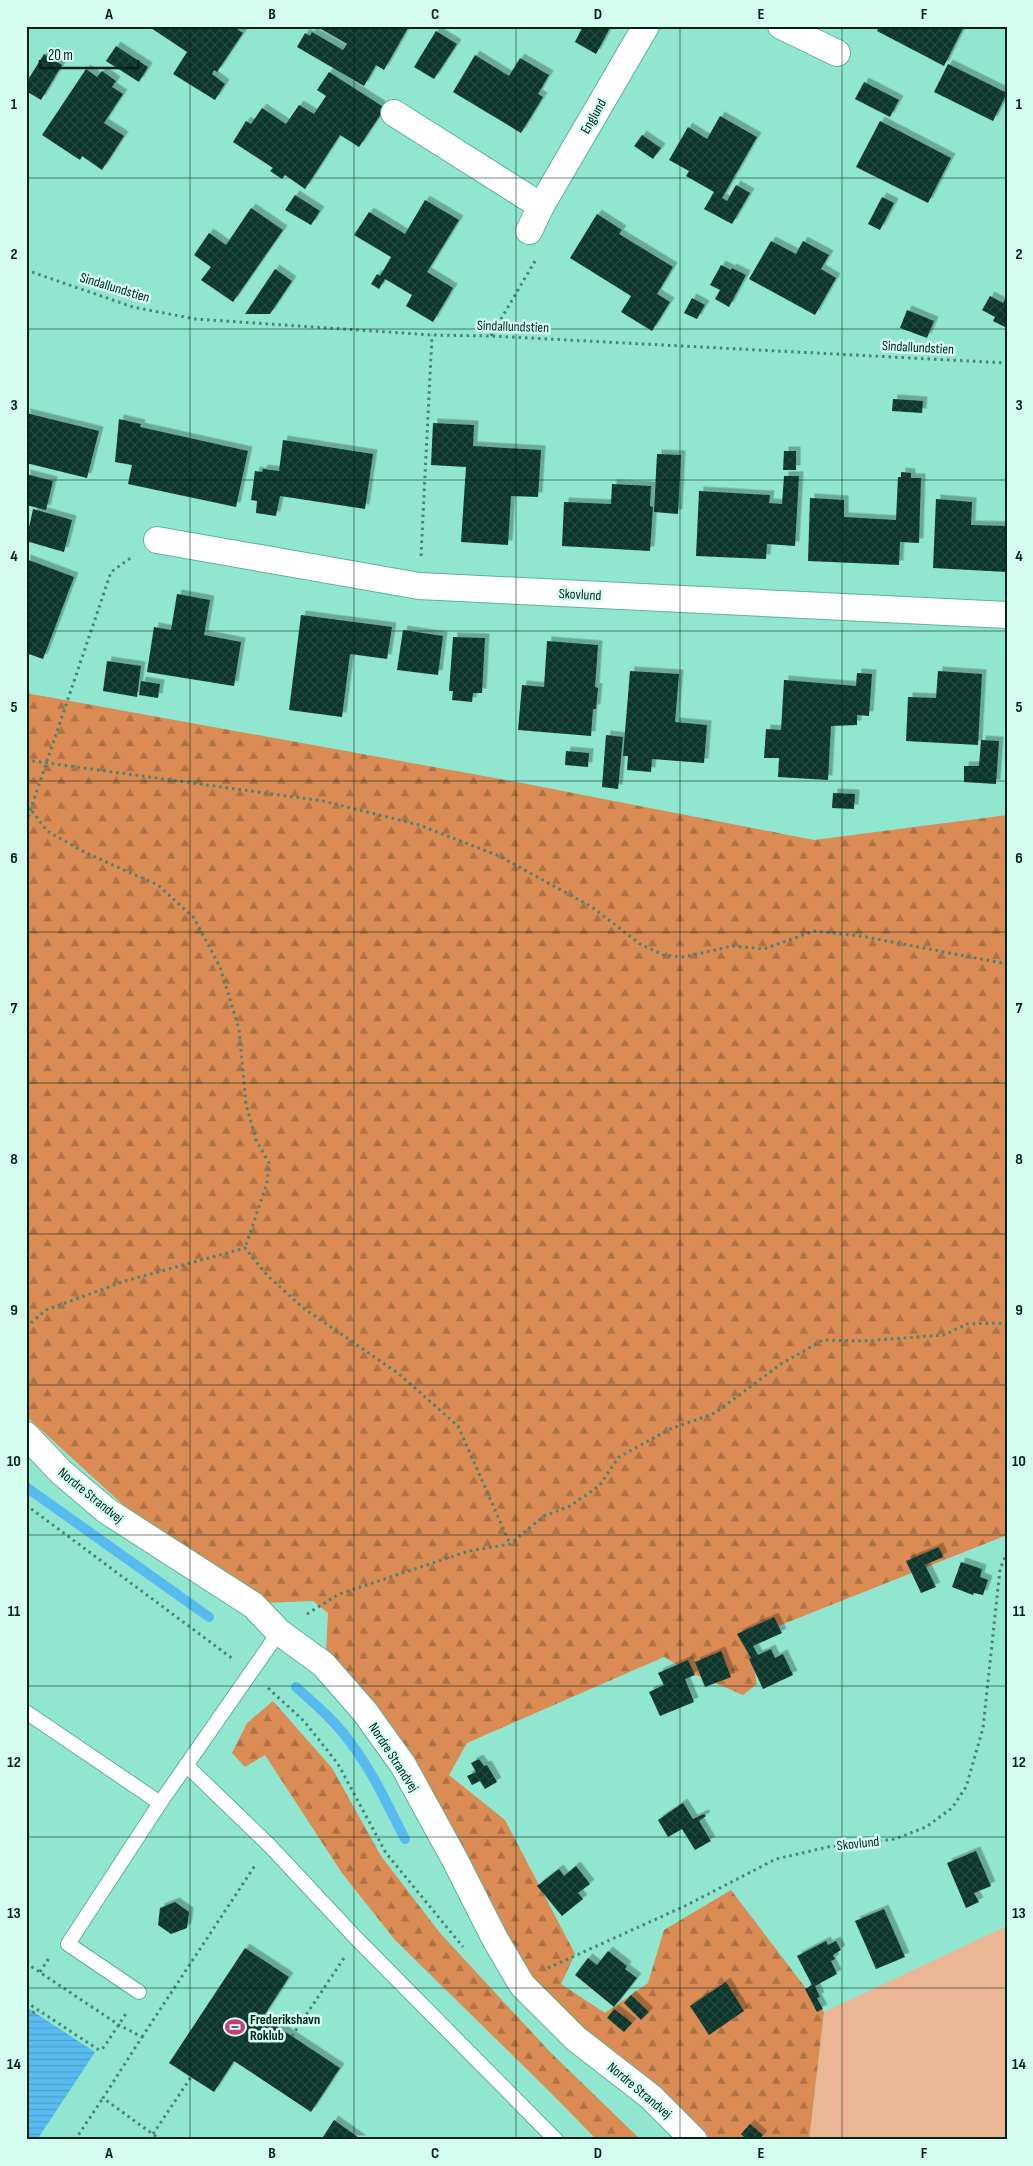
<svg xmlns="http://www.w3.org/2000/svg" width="1033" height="2166" font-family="'Sofia Sans Condensed',sans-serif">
<defs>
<pattern id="forest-firs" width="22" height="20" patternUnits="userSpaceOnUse" patternTransform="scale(1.25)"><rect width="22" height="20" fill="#db8c55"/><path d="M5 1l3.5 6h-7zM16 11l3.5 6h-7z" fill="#af7246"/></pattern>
<pattern id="water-rules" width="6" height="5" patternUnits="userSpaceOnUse" patternTransform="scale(1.25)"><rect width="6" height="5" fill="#58bbef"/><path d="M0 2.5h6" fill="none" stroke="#4ba0cc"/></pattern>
<pattern id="building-cross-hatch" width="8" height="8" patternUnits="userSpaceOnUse" patternTransform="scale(1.25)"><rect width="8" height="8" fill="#0b342b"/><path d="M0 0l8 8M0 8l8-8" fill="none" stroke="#244940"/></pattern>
<filter id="shadow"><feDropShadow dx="4.5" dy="-4.5" stdDeviation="0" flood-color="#0004"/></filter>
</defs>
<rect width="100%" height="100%" fill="#91e6cf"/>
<path fill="#eab694" d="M1007,1926V2140H809L824,2012Z"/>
<g fill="url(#forest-firs)">
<path d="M26,693L522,783L814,840L1007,815V1535L748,1638L757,1684L743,1695L694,1674L664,1657L467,1743L449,1775L505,1820L575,1954L561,1984L605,2013L648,1983L664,1930L731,1890L824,2012L809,2140H712L661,2091L581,2025L526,1972L326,1653L328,1613L313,1601L263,1603L121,1503L26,1416Z"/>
<path d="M273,1701L332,1768L381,1856L440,1933L551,2053L641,2140H597L549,2091L395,1940L342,1873L265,1755L245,1767L232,1753L247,1723Z"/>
</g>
<path fill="url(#water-rules)" d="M26,2007L95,2052L37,2140H26Z"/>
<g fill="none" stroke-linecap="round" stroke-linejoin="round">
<g stroke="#58bbef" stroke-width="10">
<path d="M26,1487L209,1617"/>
<path d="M296,1687C315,1704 335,1721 350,1742C373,1772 388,1806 405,1839"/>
</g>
</g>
<g fill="url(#building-cross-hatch)" filter="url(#shadow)">
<path d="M148,26H232L243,33L217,72L214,70L212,74L225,84L215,100L173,74L187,52Z"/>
<path d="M322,26H409L384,70L376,65L364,86L297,47L305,33L310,36L312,32L343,50L347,44L321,29Z"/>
<path d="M583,26H611L596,54L575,42Z"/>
<path d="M879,26H964L944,66L877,31Z"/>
<path d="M436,31L457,44L434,79L414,67Z"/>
<path d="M116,46L148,67L139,82L106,61Z"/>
<path d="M44,54L62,65L41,100L26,91V83Z"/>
<path d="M475,55L509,76L520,58L549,75L538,94L543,97L521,133L453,92Z"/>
<path d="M948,64L1007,93L993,121L934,92Z"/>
<path d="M86,69L97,77L102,71L116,81L112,87L123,94L104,123L124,136L102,170L82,156L80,160L42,135Z"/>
<path d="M329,72L385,108L359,147L340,135L305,189L285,175L282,179L270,171L273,168L233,142L246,121L251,124L262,108L286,124L299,105L314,114L326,96L317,90Z"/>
<path d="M864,82L899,100L890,117L855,99Z"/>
<path d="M720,116L757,137L722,198L727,201L736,185L750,193L732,224L704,209L714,192L686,176L689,171L669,160L688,127L707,139Z"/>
<path d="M880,121L951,158L928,203L856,167Z"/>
<path d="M642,135L661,148L653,159L634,146Z"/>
<path d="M295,195L320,211L311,225L285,210Z"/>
<path d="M882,197L894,203L880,230L868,224Z"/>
<path d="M425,200L459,220L427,272L453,288L433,322L406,306L412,295L385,279L379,289L371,284L377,274L380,276L391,257L354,235L369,212L405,234Z"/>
<path d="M251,208L283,230L233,302L201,280L211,267L194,255L209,233L226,245Z"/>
<path d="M597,214L622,230L619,234L673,267L657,294L670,302L652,331L621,312L631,296L570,258Z"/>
<path d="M771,241L796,254L803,241L829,255L821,269L836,278L815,315L749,279Z"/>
<path d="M721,265L731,270L732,268L746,275L729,307L715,299L720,290L710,285Z"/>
<path d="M275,269L292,281L270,314H245Z"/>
<path d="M990,296L1003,303L1007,296V328L993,321L995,317L982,310Z"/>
<path d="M692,298L705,305L697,319L684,313Z"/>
<path d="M907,310L934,321L927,338L900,328Z"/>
<path d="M893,399L923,401L922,413L892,411Z"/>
<path d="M26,413L99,431L87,478L26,463Z"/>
<path d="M119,419L141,424L140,427L248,451L236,507L128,484L132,465L115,462Z"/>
<path d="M433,423L474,425L473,446L541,450L538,497L511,496L508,545L461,542L466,467L431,465Z"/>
<path d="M283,440L373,454L365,509L280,496L276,516L256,513L257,501L251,500L255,471L262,472L263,469L279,471Z"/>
<path d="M784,451H796V470H783Z"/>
<path d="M657,454L681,455L678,514L654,512Z"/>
<path d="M901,472L911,473V478H921L919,543L900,542L899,565L808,561L810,498L844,500V517L896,520L898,477H901Z"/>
<path d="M26,474L53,481L46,510L26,505Z"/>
<path d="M784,476H799L795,546L767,544L766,559L696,556L699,491L770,495L769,503L782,504Z"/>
<path d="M612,484L651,486L650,506L653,507L650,551L562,546L564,502L611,504Z"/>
<path d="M936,499L972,502L971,525L1007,526V572L933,568Z"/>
<path d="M33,509L72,520L64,552L26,541Z"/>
<path d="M26,559L74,577L43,659L26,653Z"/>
<path d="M177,594L210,600L204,635L241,642L234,686L147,672L154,627L171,630Z"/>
<path d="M301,615L392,627L387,659L350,654L342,717L289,710Z"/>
<path d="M403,630L443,636L438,675L397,670Z"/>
<path d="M453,637L485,638L482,693H473L472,702L452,700L453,691H449Z"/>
<path d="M547,641L598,645L595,687L598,688L596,709H593L591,736L518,730L522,685L544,687Z"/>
<path d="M107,661L141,666L137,697L103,691Z"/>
<path d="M630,671L679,674L675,722L707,725L704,763L652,759L651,772L627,770L628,756H623Z"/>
<path d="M938,671L982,674L978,745L906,741L908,697L936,698Z"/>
<path d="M857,673L872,674L869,716L857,715V725L831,726L828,780L778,777L779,758H764L766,729L781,730L784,680L856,686Z"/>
<path d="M141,681L160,684L158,698L139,695Z"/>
<path d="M606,735L623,737L618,789L602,787Z"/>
<path d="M981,740L999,741L996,784L964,782V766H979Z"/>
<path d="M566,751L589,753L588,767L565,765Z"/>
<path d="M833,793L855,794L854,809L832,808Z"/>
<path d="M939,1547L943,1557L925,1565L936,1587L921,1593L906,1561Z"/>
<path d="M961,1562L982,1569L980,1577L988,1580L983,1595L974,1593L973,1595L952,1587Z"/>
<path d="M774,1617L782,1633L753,1646L758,1655L771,1649L775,1658L783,1654L793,1675L763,1689L749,1659L751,1658L737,1634Z"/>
<path d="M721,1651L731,1677L705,1687L695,1662Z"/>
<path d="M688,1660L695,1675L685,1679L694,1702L660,1716L649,1692L664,1685L658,1673Z"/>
<path d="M479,1759L484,1766L487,1765L497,1782L485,1789L480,1781L472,1785L467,1776L476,1772L471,1763Z"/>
<path d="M683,1803L693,1819L704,1814L706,1816L699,1821L711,1841L695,1850L682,1829L668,1837L658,1820Z"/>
<path d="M976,1851L991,1886L974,1893L979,1902L966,1908L947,1863Z"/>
<path d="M576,1866L590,1884L578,1893L583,1899L562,1916L537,1886L559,1869L564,1876Z"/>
<path d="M175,1902L189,1912L187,1928L171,1934L158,1925L160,1908Z"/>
<path d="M884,1909L905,1957L876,1969L855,1921Z"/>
<path d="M826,1941L828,1945L836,1941L841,1950L833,1955L835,1959L831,1961L837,1974L815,1986L820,1997L817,1998L823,2009L817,2012L805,1989L812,1985L797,1956Z"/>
<path d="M245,1948L289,1977L263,2017L340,2068L311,2112L234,2061L214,2092L169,2063Z"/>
<path d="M608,1951L627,1966L625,1969L637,1978L614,2007L575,1975L588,1958L597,1965Z"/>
<path d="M726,1982L744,2011L709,2035L690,2006Z"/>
<path d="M631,1995L649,2012L641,2020L624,2003Z"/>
<path d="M614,2009L632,2023L624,2032L607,2018Z"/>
<path d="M334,2120L362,2140H321Z"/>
<path d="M750,2124L763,2135L759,2140H747L741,2134Z"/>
</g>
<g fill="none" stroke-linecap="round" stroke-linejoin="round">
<defs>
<g id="lane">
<path d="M26,1712L160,1803"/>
<path d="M186,1765L269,1845L356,1938L556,2140"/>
<path d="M139,1992L68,1944L160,1803L279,1632"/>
</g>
<g id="street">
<path d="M781,26L837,53"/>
<path d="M394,113L541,206"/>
<path d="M529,231L541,206L646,26"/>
<path d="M157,540L419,586L1007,615"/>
<path d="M26,1435L61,1472L107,1511L253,1605L279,1632L323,1664L365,1712L403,1765L455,1860L495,1939L522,1985L575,2038L651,2097L694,2140"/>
</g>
</defs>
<use href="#lane" stroke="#5db29c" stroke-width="16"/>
<use href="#street" stroke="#5db29c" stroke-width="28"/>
<g stroke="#488374" stroke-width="3" stroke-dasharray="2.5 4" stroke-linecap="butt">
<path d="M26,270L133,307L195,319L432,335L491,336L1007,363"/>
<path d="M491,336L535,261"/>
<path d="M421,556L432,335"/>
<path d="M26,760L323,801L419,825L499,856L592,907L640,944L663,955L684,957L732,946L764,949L814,931L861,936L1007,964"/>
<path d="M32,811L47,831L86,853L158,885L194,918L220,967L239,1029L246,1104L256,1140L269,1163L267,1183L245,1248"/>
<path d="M26,823L111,572L132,557"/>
<path d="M26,1327L46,1310L125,1281L245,1248L267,1275L302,1307L399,1374L458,1426L510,1544"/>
<path d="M26,1505L233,1659"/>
<path d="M307,1614L339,1594L469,1551L510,1544L544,1516L570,1506L599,1486L619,1457L670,1429L715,1413L781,1364L823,1340L863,1341L944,1335L967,1324L997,1323L1007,1325"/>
<path d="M268,1688L304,1721L338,1764L386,1853L463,1947"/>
<path d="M26,1963L119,2025L142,2037L103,2098L161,2140"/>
<path d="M548,1968L685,1906L776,1859L828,1847L895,1839L926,1827L952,1808L966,1787L983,1728L1000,1569L1007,1553"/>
<path d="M40,1972L49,1958"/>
<path d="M26,2002L99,2050L104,2047L127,2012"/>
<path d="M26,2014L39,2011"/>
<path d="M292,2036L344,1958"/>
<path d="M142,2037L256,1864"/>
<path d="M153,2134L191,2077"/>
<path d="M75,2140L103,2098"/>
</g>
<use href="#lane" stroke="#fff" stroke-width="14"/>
<use href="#street" stroke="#fff" stroke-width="26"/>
</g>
<path fill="none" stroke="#00231a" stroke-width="1" stroke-opacity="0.55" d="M190,26V2140M354,26V2140M516,26V2140M680,26V2140M842,26V2140M26,178H1007M26,329H1007M26,480H1007M26,631H1007M26,781H1007M26,932H1007M26,1083H1007M26,1234H1007M26,1385H1007M26,1535H1007M26,1686H1007M26,1837H1007M26,1988H1007"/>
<defs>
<symbol id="stadium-bare" viewBox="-9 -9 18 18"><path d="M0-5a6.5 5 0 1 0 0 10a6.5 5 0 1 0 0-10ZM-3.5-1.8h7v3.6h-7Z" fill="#c43e7f" stroke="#d5fef1" stroke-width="2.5" paint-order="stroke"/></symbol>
</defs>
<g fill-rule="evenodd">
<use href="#stadium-bare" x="221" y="2013" width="28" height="28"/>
</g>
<g text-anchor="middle" stroke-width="5" stroke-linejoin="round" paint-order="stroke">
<g font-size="14" fill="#00231a" stroke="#d5fef1">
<text transform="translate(593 116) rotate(-60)" y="5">Englund</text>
<text transform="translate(115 287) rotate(17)" y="5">Sindallundstien</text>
<text transform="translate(513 326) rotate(2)" y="5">Sindallundstien</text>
<text transform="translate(918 347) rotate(3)" y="5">Sindallundstien</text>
<text transform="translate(580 594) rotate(3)" y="5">Skovlund</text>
<text transform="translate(91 1495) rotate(39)" y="5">Nordre Strandvej</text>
<text transform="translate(394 1757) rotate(57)" y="5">Nordre Strandvej</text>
<text transform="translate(858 1843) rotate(-6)" y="5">Skovlund</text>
<text transform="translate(640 2090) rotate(40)" y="5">Nordre Strandvej</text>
</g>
<g font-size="14" font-weight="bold" fill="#00231a" stroke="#d5fef1" text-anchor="start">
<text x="250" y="2024">Frederikshavn<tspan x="250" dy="16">Roklub</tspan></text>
</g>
</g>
<rect width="1033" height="2166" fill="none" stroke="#d5fef1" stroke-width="55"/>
<path d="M40 60v8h98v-8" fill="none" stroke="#00231a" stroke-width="2.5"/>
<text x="48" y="60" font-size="15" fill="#00231a" stroke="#d5fef1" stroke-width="4" paint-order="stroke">20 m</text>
<rect x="28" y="28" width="978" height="2110" fill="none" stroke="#00231a" stroke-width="2"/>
<g font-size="16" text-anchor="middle" font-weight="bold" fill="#00231a">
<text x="109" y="19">A</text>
<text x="272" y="19">B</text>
<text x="435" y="19">C</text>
<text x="598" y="19">D</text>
<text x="761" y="19">E</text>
<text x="924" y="19">F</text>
<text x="14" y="109">1</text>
<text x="1019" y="109">1</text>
<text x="14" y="259">2</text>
<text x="1019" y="259">2</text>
<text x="14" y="410">3</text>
<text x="1019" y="410">3</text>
<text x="14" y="561">4</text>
<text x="1019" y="561">4</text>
<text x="14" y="712">5</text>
<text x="1019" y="712">5</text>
<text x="14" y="863">6</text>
<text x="1019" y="863">6</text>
<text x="14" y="1013">7</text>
<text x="1019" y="1013">7</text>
<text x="14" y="1164">8</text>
<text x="1019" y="1164">8</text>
<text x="14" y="1315">9</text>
<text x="1019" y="1315">9</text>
<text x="14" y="1466">10</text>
<text x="1019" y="1466">10</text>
<text x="14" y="1616">11</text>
<text x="1019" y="1616">11</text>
<text x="14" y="1767">12</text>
<text x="1019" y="1767">12</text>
<text x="14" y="1918">13</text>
<text x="1019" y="1918">13</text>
<text x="14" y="2069">14</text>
<text x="1019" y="2069">14</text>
<text x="109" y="2158">A</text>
<text x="272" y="2158">B</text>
<text x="435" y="2158">C</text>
<text x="598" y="2158">D</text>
<text x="761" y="2158">E</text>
<text x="924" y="2158">F</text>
</g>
</svg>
